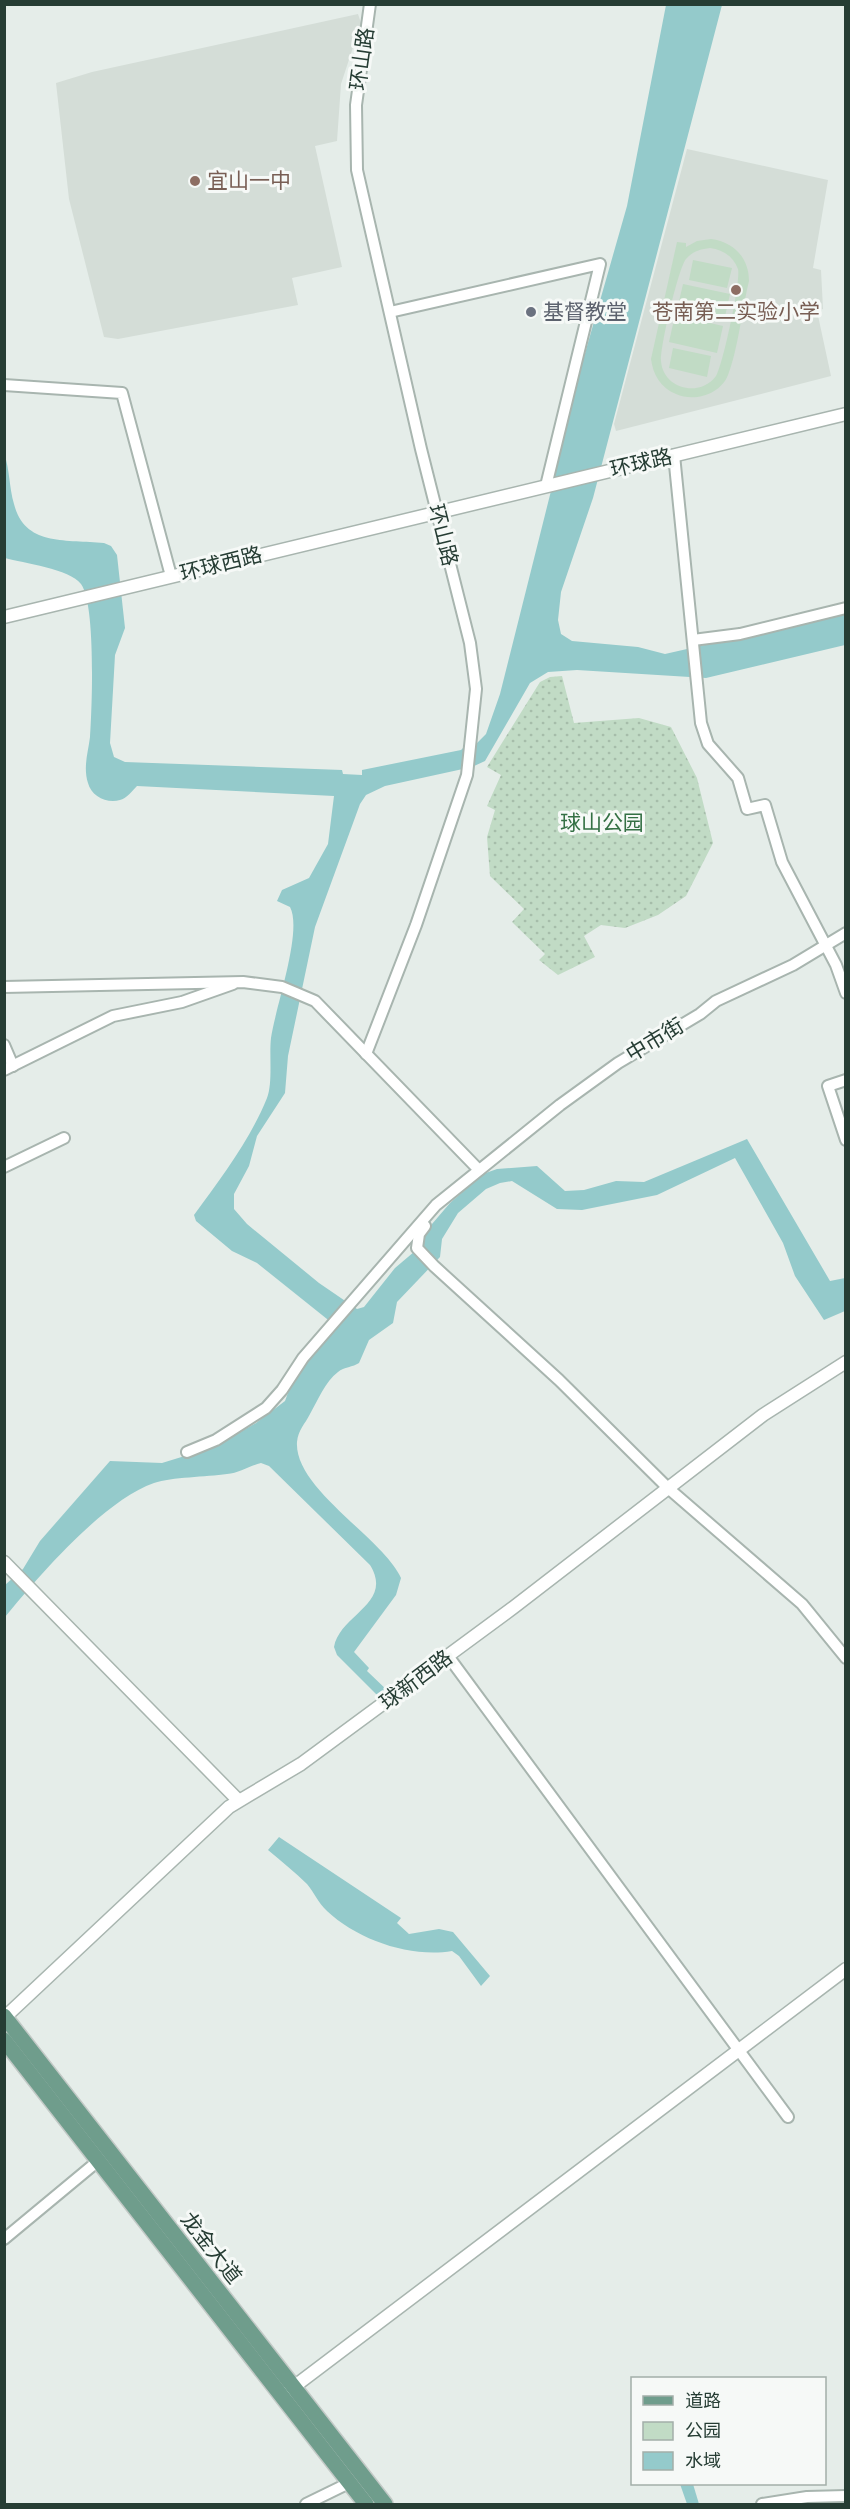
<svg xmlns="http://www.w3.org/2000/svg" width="850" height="2509" font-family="'IBM Plex Sans','Noto Sans SC',sans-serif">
<defs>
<pattern id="green-dots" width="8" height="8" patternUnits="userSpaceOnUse" patternTransform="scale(1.5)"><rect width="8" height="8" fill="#c1dbc5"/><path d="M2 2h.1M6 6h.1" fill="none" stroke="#a6bdaa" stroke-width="1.8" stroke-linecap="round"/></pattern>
</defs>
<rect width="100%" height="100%" fill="#e5ede9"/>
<g fill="#d4ddd7">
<path d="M358,14L361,23L341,84L337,141L315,146L342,267L292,278L298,305L118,339L104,337L69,199L56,83L92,72Z"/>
<path d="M687,149L828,180L813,268L821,270L823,309L817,311L831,376L616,431L614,424Z"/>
</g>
<path fill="url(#green-dots)" d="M562,676L574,723L639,718L671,727L697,778L713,843L686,896L658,915L625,928L601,925L584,936L595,957L558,975L539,960L545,954L512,922L524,909L490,876L487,837L495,810L487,806L501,775L487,767L540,682L550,677Z"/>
<g fill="#c1dbc5" fill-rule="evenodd">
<path d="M711,239C734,242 749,258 749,281C742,309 738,350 728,375C720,395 694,402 676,394C661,388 653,375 651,359L677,242L686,243V247L697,241ZM710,248C723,250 733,256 738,269C741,280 723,365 716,376C700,398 663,389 661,361C660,348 678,269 686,259C692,252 700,249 710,248Z"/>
<path d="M693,260L732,268L727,288L689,280Z"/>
<path d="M683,284L730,294L724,321L677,310Z"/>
<path d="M675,315L723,326L717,353L669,342Z"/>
<path d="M673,348L711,356L707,377L669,368Z"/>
</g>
<g fill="#94cacb">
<path d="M666,5H722L593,498L561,592L558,620L561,634L572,641L638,647L665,654L845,613V645L706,678L577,670L548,672L530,683L485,761L472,767L385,786L366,795L360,804L315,927L288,1056L285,1093L257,1136L249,1166L234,1194V1209L247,1224L319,1283L357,1309L364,1307L395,1268L421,1246L426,1231L450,1203L483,1174L497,1169L537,1166L565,1191L584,1190L616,1181L644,1182L747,1139L830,1281L845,1278V1311L824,1320L795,1276L783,1243L735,1158L657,1195L582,1210L557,1209L512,1181L500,1183L486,1189L458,1213L442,1239L440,1257L397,1302L393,1323L369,1340L359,1363C353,1367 344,1367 338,1372C325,1382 318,1400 310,1414C305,1424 298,1430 297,1442C294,1489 383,1538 401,1578L396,1595L354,1652L369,1668L367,1671L389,1692L380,1698L337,1655L334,1647C340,1614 394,1604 370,1565L269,1466L261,1463C249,1466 239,1473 227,1474C206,1477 172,1477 154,1483C103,1501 39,1576 5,1617V1585L23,1569L40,1541L110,1461L162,1463L214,1447L256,1423L285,1401L292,1382L313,1350L337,1327L257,1263L232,1251L196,1221L194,1215C221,1178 250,1140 267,1098C273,1082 269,1055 271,1038C275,1009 303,931 290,907L277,901L282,890L309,878L328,844L334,796L137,786C133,790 126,799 120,800C107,804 91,796 88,783C83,767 88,753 90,737C92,709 96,604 81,584C70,569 23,563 5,558L4,453C10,470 9,487 14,504C25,547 66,539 104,543L111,546L117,555L125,628L115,655L110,743L114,757L125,762L342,770L343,774L362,775V770L461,750L466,745L477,743L486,734L500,694L555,475L566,420L627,206Z"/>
<path d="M279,1837L401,1918L397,1923L409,1934L439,1929L453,1932L490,1976L481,1986L459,1956L452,1951C410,1958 358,1940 327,1911C318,1903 314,1892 307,1884C295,1872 281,1861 268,1850Z"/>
<path d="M680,2484H693L699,2504H687Z"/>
</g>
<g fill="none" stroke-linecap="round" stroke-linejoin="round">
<defs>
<g id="minor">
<path d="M390,312L600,264L546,486"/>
<path d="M4,385L122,393L171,576"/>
<path d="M674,455L701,723L708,744L738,778L747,809L765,805L782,862L836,965L846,993"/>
<path d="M693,640L740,634L846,608"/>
<path d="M4,987L243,982L282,987L315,1001L479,1170"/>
<path d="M4,1045L13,1066"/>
<path d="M366,1054L416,925L467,775L476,689L470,643L421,449L357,170L356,105L370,4"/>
<path d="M4,1070L113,1016L182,1002L233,984"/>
<path d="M846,1080L828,1086L846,1140"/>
<path d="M4,1167L64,1138"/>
<path d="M425,1226L419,1234L417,1248L434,1266L559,1380L668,1488L802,1604L846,1658"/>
<path d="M187,1452L216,1440L266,1408L282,1390L303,1358L436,1205L560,1105L618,1063L700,1014L716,1001L793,965L846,933"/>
<path d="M448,1656L788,2117"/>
<path d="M4,2239L98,2161"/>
<path d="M306,2504L349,2483"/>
<path d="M762,2504L807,2497L846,2496"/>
</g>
<g id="tertiary">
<path d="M4,617L846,414"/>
<path d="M4,1562L238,1800"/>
<path d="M4,2018L229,1807L301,1764L514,1607L763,1415L846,1362"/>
<path d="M287,2392L846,1969"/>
</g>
<g id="primary">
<path d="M4,2016L385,2504"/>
<path d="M4,2040L366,2504"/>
</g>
</defs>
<use href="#minor" stroke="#a8b5af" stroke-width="14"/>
<use href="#tertiary" stroke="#a8b5af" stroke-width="15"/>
<use href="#primary" stroke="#c2c9c6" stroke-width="18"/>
<use href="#minor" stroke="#fff" stroke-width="10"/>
<use href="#tertiary" stroke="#fff" stroke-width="12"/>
<use href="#primary" stroke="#6f9d8c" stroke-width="15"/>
</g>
<g fill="#8d6e63" stroke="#f6f9f7" stroke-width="2">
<circle cx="195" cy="181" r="6"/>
<circle cx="736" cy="290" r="6"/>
</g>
<circle fill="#6b7280" stroke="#f6f9f7" stroke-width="2" cx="531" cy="312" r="6"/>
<g text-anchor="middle" stroke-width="6" stroke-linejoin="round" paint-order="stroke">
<g font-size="21" fill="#263d34" stroke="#f6f9f7">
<text transform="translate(362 59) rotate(-82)" y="7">环山路</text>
<text transform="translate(641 463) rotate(-13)" y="7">环球路</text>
<text transform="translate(443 535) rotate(76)" y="7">环山路</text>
<text transform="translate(221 564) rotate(-14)" y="7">环球西路</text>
<text transform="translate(655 1040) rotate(-31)" y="7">中市街</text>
<text transform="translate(416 1680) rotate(-37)" y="7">球新西路</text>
<text transform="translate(211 2248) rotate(52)" y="7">龙金大道</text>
</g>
<g font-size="21" fill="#785e54" stroke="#f6f9f7" text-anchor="start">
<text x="207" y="188">宜山一中</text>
<text x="736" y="319" text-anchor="middle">苍南第二实验小学</text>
</g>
<g font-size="21" fill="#5b616d" stroke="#f6f9f7" text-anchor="start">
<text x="543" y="319">基督教堂</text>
</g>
<g font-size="21" fill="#347044" stroke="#f6f9f7">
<text x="602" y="830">球山公园</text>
</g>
</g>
<rect width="850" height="2509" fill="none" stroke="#263d34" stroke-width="12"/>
<rect x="631" y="2377" width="195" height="108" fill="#f6f9f7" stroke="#a3aea9" stroke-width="1.5"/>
<rect x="643" y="2396" width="30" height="9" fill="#6f9d8c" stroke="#a3aea9" stroke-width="1.5"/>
<text x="685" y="2407" font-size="18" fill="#263d34">道路</text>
<rect x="643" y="2422" width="30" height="18" fill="#c1dbc5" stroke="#a3aea9" stroke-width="1.5"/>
<text x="685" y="2437" font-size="18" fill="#263d34">公园</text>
<rect x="643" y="2452" width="30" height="18" fill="#94cacb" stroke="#a3aea9" stroke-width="1.5"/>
<text x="685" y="2467" font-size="18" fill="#263d34">水域</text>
</svg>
